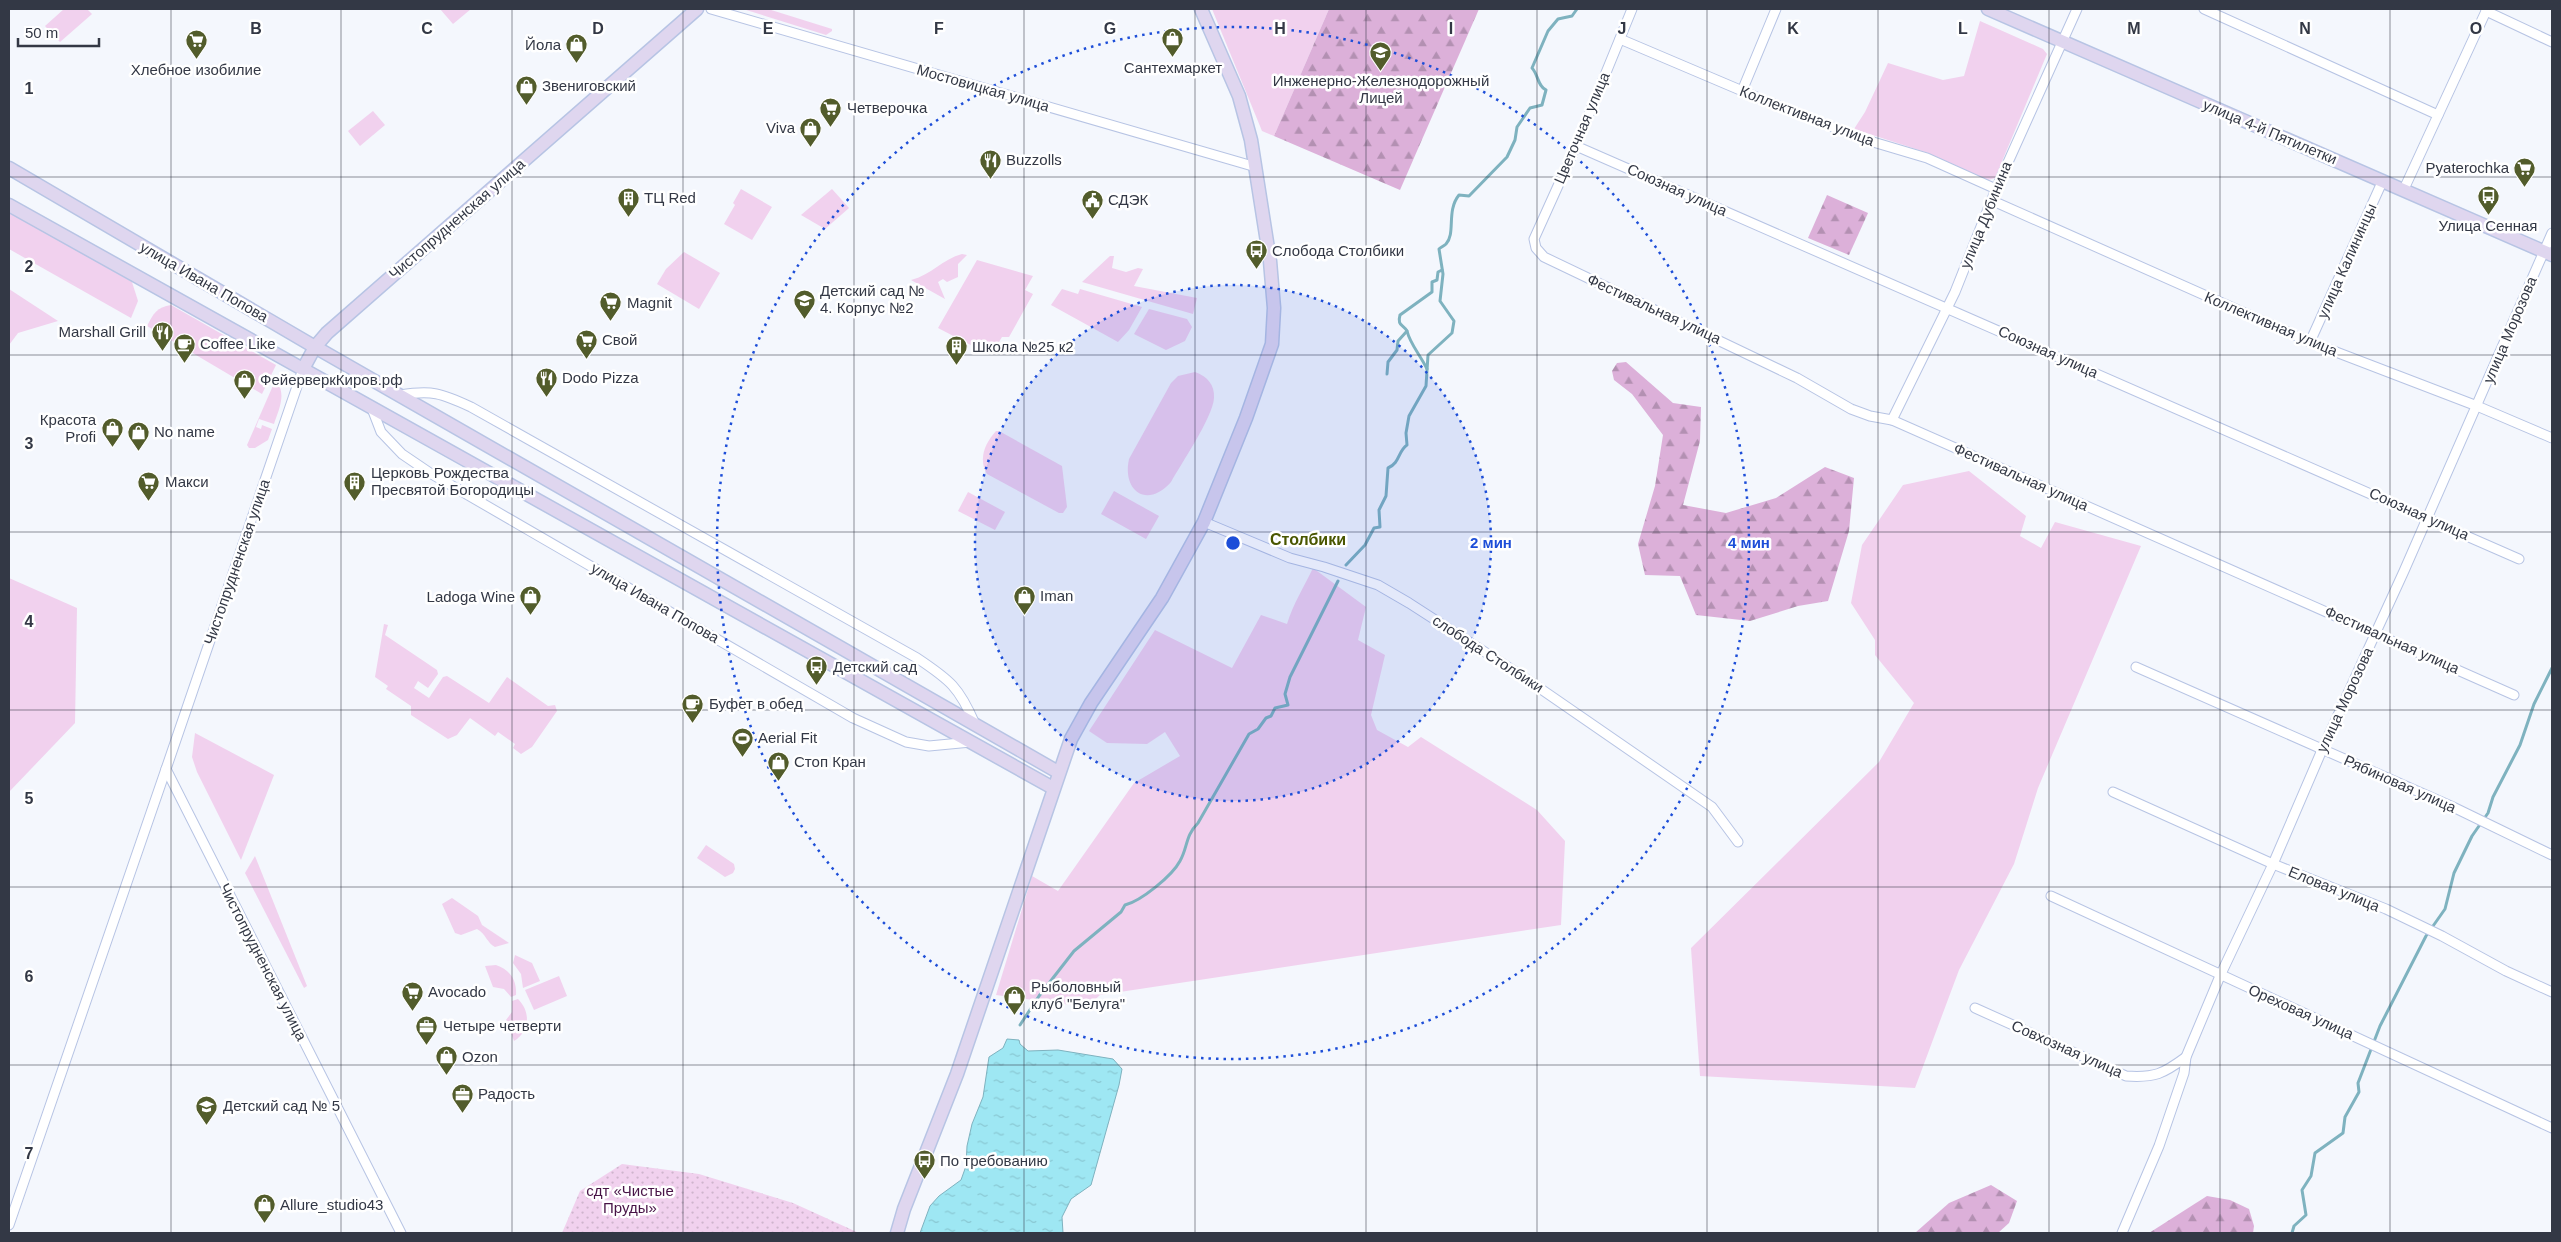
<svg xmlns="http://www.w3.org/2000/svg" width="2561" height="1242" font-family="Arial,sans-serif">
<defs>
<pattern id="forest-firs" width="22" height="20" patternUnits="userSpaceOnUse" patternTransform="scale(1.25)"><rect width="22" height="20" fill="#dcb0d9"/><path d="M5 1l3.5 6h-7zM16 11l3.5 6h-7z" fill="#b390b2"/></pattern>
<pattern id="garden-dots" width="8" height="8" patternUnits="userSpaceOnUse" patternTransform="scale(1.25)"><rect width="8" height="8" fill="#f1d1ee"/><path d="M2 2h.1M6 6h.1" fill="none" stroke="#cfb4cd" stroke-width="1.8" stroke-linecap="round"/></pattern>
<pattern id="water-ripples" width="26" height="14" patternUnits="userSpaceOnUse" patternTransform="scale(1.25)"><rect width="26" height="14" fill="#9ee7f3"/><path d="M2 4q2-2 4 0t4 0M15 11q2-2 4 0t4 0" fill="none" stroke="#89c7d2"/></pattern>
</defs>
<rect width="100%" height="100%" fill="#f4f7fd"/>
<g fill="#f1d1ee">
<path d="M64,9H87L92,14L60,42L45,26Z"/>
<path d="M440,9H471L453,24Z"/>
<path d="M743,9H768L832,29V31L826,35Z"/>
<path d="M1212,9H1329L1274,136L1262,131Z"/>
<path d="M1980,21L2043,49L2047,54L1995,178L1988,180L1928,153L1854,129L1865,112L1888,63L1943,80L1964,76Z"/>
<path d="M373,111L385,125L360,146L348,131Z"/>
<path d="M741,189L772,207L752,240L724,224L735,205L733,203Z"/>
<path d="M832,189L849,208L825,229L801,215Z"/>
<path d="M9,210L132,282L138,301L131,318L9,249Z"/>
<path d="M684,252L720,273L699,309L657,284L666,269Z"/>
<path d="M962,254L967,255L958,264V277L947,282L943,279L938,282L945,299L911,280C931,275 943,259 962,254Z"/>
<path d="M1110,256H1114L1112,268L1126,272L1138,268L1143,269L1134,286L1197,298L1193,314L1082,282Z"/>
<path d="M977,260L1033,276L1025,290L1033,294L1009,337H1002L994,350L988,354L938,328Z"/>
<path d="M9,289L58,321L18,333L9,345Z"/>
<path d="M1062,289L1078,294L1080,289L1142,307L1129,330L1118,342L1051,305Z"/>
<path d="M171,305L276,365L262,394L147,326C153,314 157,307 171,305Z"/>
<path d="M1149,309L1187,319L1192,327L1185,341L1166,350L1134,334Z"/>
<path d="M1195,372C1207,376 1215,385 1214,398C1213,417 1181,464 1171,482C1147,509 1122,491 1129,459L1171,383L1178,376Z"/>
<path d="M275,381C288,392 278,411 274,424L259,419L256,427L261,429L262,425L272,429L268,440L255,448H249L247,445Z"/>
<path d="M996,431H999L1062,466L1067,507L1063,513H1059L987,474C978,459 985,443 996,431Z"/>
<path d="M1969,471L2026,516L2020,536L2041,548L2055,522L2141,546L2038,788L2014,864L1959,970L1915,1088L1700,1076L1691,948L1879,762L1914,703L1875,655V640L1851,603L1862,545L1903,485Z"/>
<path d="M1114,491L1159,516L1146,539L1101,514Z"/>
<path d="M968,492L1005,512L995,530L958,511Z"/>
<path d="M1313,568L1366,607L1358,640L1385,655L1371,715L1377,730L1408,747L1421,737L1537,810L1565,841L1561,925L1100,995L1087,1007L996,995L1032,876L1058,891L1134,783L1180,756L1165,732L1147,744L1107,743L1089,731L1155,630L1232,668L1261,615L1287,624C1293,604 1304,587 1313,568Z"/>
<path d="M9,578L77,608L75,723L9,792Z"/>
<path d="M384,624L388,625L385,635L437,670L438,674L428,688L418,681L414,688L429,698L443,677L447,676L489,703L507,677L548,706L555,705L557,711L532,747L521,754L513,748L515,744L498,732L495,736L470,718L457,735L448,739L411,715V706L386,689L388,686L375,677Z"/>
<path d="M195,733L274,775L241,860L197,772L192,757Z"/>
<path d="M706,845L734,864L735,869L733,873L725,877L697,858Z"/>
<path d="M255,856L307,986L304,988L245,873Z"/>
<path d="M452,898L478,916L482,925L509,943L495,947C487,943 486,934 477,929L461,935L455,933L442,904Z"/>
<path d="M515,955L532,963L540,981L523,988L521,974L513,963Z"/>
<path d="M496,965C510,970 517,980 516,995L511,997L504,989L493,987L485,966Z"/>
<path d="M559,976L567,996L534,1010L525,990Z"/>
<path d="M518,999C531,1012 530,1031 514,1041L506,1020L512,1012V1001Z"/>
</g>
<g fill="url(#forest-firs)">
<path d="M1329,9H1479L1400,190L1274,136Z"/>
<path d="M1827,195L1868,213L1849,255L1808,238Z"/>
<path d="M1626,362L1673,403L1701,407L1700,441L1683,505L1726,513L1776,498L1825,467L1854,478L1849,531L1828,601L1798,606L1750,621L1696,615L1680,576L1645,575L1638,544L1655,486L1663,435L1632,394L1614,380L1612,371L1617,363Z"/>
<path d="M1991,1185L2017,1201L2009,1223L1998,1233H1915L1949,1203Z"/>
<path d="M2207,1196L2230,1200L2249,1209L2254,1226L2253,1233H2149Z"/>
</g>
<path fill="url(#garden-dots)" d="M622,1164L699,1174L793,1203L859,1233H562L580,1191Z"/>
<path fill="url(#water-ripples)" stroke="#7eb2bf" d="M1007,1039L1019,1040L1020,1044L1028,1051L1058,1050L1113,1059L1122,1069L1119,1085L1091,1185L1071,1199L1062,1217L1063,1233H920L930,1206L939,1196L961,1180L966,1166L967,1146L972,1124L983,1097L989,1057L1003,1048Z"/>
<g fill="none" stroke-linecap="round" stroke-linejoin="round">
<g stroke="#7eb2bf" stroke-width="3">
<path d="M1407,331C1410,344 1421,356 1427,369"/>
<path d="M1387,374L1388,362L1397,350L1398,341L1407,331C1403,324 1397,326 1400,315L1432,292V282L1437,280L1438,272L1442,270"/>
<path d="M1346,565L1365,545L1374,528L1380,527L1379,510L1386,496L1388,468C1400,463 1398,451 1407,445L1406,433L1409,416L1426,386L1428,355L1452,333L1454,321L1440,301L1443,274L1439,249C1441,247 1444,246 1446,244C1456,233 1446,211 1459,195L1469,196L1507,157L1515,140L1517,127L1530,108L1542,105L1546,90C1538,87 1538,74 1532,68L1548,31L1558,19L1572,16L1577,9"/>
<path d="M1020,1025L1039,996L1074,951L1121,912L1125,905C1141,901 1172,876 1180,861C1188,847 1185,836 1198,823L1249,734L1258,729L1266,718L1271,716L1275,708L1288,705L1285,694L1290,677L1338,581"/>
<path d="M2292,1233L2294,1226L2306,1215L2302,1190L2311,1176L2315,1153L2343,1133L2345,1117L2359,1092L2358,1083L2380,1026L2426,936L2445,909L2454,873L2472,836L2488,813L2493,797L2520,745L2534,704L2552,668"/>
</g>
<defs>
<g id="street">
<path d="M711,9L1256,167"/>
<path d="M1632,9L1576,146L1534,239L1536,248L1544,257L1797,378L1851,409L1870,416L1892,420L2514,695"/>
<path d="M2204,9L2438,115"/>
<path d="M2486,11L2552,42"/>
<path d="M1620,39L1766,101L1863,139L1927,158L1996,189"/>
<path d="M1742,91L1776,9"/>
<path d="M1576,146L2519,559"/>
<path d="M2404,189L2487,9"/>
<path d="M1993,201L2310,342L2477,406L2552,438"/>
<path d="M2310,342L2383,180"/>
<path d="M303,369L166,769L401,1233"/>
<path d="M400,395C432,390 441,393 471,407L917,658C950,680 959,687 975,724"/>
<path d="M371,406L381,432L402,454L430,473L853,718L906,742L929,746L971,742"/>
<path d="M1892,420L1955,292L1996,189L2077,9"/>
<path d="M1204,522L1290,558L1324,567L1378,585L1409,603L1522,676L1712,807L1738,842"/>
<path d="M2136,667L2451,806L2552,855"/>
<path d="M2113,792L2273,864L2386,909L2442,936L2506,971L2552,992"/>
<path d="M2051,896L2552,1128"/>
<path d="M1975,1008L2126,1076C2155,1078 2163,1074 2186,1057"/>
<path d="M9,1225L166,769"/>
<path d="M2122,1233L2159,1146L2184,1073L2186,1057L2220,976L2273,864L2322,750L2404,571L2552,233"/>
</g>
<g id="secondary">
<path d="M1988,9L2552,255"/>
<path d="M9,168L315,347L1058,772"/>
<path d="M9,205L1053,788"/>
<path d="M303,369L315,347L327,333L697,9"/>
<path d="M897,1233L904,1209L957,1074L1071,739L1091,703L1162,598L1204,522L1246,418L1272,344L1274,308L1270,261L1251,140L1239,96L1201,9"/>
</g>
</defs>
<use href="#street" stroke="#b7c4e4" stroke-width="11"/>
<use href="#secondary" stroke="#b7c4e4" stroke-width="15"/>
<use href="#street" stroke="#fff" stroke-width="9"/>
<use href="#secondary" stroke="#dfd6ef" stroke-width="12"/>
</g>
<path fill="none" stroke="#333845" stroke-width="1" stroke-opacity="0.55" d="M171,9V1233M341,9V1233M512,9V1233M683,9V1233M854,9V1233M1024,9V1233M1195,9V1233M1366,9V1233M1537,9V1233M1707,9V1233M1878,9V1233M2049,9V1233M2220,9V1233M2390,9V1233M9,177H2552M9,355H2552M9,532H2552M9,710H2552M9,887H2552M9,1065H2552"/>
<circle cx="1233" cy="543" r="258" fill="#1d4ed8" fill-opacity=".12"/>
<g fill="none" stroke="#1d4ed8" stroke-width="2.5" stroke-dasharray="2.5 5">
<circle cx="1233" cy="543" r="258"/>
<circle cx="1233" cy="543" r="516"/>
</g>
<defs>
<symbol id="shop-pin" viewBox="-11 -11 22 30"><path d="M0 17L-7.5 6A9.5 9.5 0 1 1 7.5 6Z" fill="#525c2b" stroke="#fff"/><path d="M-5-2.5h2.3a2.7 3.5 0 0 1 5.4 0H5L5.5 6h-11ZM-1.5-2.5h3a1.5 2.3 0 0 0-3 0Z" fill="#fff"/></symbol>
<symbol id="supermarket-pin" viewBox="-11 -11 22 30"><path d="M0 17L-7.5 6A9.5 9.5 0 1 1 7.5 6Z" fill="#525c2b" stroke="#fff"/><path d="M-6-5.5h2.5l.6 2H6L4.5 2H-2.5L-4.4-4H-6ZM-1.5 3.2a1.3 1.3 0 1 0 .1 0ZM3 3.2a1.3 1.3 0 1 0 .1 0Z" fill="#fff"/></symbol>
<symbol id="school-pin" viewBox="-11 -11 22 30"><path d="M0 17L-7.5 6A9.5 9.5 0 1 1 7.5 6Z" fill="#525c2b" stroke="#fff"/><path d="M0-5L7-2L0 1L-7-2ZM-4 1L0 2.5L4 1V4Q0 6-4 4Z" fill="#fff"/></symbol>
<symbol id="restaurant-pin" viewBox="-11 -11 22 30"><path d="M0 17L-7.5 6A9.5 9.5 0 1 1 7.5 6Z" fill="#525c2b" stroke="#fff"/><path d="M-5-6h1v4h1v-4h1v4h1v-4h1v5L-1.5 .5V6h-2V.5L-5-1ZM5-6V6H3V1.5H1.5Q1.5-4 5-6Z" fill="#fff"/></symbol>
<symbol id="bus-pin" viewBox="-11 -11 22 30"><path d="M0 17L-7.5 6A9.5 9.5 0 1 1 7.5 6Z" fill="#525c2b" stroke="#fff"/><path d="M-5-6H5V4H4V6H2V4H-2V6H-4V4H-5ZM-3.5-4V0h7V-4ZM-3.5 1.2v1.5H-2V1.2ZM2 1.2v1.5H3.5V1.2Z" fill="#fff"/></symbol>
<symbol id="building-pin" viewBox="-11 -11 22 30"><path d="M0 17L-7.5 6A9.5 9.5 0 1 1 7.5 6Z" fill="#525c2b" stroke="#fff"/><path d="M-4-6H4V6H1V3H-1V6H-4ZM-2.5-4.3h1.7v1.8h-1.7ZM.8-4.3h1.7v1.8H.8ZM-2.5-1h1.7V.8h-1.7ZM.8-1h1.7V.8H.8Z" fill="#fff"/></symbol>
<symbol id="civic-pin" viewBox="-11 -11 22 30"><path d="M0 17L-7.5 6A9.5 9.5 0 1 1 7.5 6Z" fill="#525c2b" stroke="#fff"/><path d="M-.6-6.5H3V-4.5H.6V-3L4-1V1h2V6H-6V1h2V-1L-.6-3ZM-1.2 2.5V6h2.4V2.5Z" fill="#fff"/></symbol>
<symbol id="cafe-pin" viewBox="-11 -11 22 30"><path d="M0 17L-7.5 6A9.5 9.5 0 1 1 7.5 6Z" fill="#525c2b" stroke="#fff"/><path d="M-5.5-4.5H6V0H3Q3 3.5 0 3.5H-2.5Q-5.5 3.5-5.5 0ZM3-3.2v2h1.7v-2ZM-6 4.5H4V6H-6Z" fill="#fff"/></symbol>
<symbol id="stadium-pin" viewBox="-11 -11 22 30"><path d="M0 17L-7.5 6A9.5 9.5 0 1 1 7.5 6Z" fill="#525c2b" stroke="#fff"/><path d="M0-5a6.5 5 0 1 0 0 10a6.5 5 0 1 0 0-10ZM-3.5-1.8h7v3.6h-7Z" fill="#fff"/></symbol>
<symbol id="office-pin" viewBox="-11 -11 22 30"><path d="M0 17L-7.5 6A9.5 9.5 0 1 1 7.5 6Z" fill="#525c2b" stroke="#fff"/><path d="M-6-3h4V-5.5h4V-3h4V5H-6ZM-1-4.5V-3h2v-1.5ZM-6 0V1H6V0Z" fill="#fff"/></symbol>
</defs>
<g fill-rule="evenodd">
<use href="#shop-pin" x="1160" y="26" width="25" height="34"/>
<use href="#supermarket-pin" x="184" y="28" width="25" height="34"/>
<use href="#shop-pin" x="564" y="32" width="25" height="34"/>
<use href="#school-pin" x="1368" y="40" width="25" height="34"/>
<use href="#shop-pin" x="514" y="74" width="25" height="34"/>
<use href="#supermarket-pin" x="818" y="96" width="25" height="34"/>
<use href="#shop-pin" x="798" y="116" width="25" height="34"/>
<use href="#restaurant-pin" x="978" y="148" width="25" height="34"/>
<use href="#supermarket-pin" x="2512" y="156" width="25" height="34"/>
<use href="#bus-pin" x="2476" y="184" width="25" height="34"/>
<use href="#building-pin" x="616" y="186" width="25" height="34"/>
<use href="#civic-pin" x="1080" y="188" width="25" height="34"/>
<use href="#bus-pin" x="1244" y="238" width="25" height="34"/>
<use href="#school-pin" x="792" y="288" width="25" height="34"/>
<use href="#supermarket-pin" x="598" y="290" width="25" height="34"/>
<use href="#restaurant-pin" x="150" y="320" width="25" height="34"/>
<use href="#supermarket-pin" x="574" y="328" width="25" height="34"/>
<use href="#cafe-pin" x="172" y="332" width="25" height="34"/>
<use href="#building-pin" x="944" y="334" width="25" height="34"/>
<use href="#restaurant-pin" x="534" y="366" width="25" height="34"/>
<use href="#shop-pin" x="232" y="368" width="25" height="34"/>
<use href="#shop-pin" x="100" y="416" width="25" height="34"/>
<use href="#shop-pin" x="126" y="420" width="25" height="34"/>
<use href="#supermarket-pin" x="136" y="470" width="25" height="34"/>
<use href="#building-pin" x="342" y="470" width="25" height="34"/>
<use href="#shop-pin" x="1012" y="584" width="25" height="34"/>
<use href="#shop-pin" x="518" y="584" width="25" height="34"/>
<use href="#bus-pin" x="804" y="654" width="25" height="34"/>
<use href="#cafe-pin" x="680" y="692" width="25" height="34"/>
<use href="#stadium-pin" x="730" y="726" width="25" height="34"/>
<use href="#shop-pin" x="766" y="750" width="25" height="34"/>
<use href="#supermarket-pin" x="400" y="980" width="25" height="34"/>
<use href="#shop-pin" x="1002" y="984" width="25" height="34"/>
<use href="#office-pin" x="414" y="1014" width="25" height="34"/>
<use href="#shop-pin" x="434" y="1044" width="25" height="34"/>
<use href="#office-pin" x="450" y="1082" width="25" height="34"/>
<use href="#school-pin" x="194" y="1094" width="25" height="34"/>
<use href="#bus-pin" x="912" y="1148" width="25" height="34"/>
<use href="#shop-pin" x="252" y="1192" width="25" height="34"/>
</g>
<g text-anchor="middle" stroke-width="5" stroke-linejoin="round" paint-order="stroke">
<g font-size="15" fill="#333845" stroke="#fff" text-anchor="start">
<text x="561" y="50" text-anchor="end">Йола</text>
<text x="1173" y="73" text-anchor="middle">Сантехмаркет</text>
<text x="196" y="75" text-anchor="middle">Хлебное изобилие</text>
<text x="1381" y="86" text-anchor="middle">Инженерно-Железнодорожный<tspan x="1381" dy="17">Лицей</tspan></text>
<text x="542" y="91">Звениговский</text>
<text x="847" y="113">Четверочка</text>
<text x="795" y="133" text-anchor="end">Viva</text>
<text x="1006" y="165">Buzzolls</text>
<text x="2509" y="173" text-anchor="end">Pyaterochka</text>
<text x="644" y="203">ТЦ Red</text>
<text x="1108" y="205">СДЭК</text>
<text x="2488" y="231" text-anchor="middle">Улица Сенная</text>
<text x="1272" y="256">Слобода Столбики</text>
<text x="820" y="296">Детский сад №<tspan x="820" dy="17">4. Корпус №2</tspan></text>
<text x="627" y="308">Magnit</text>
<text x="146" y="337" text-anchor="end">Marshall Grill</text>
<text x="602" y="345">Свой</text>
<text x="200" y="349">Coffee Like</text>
<text x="972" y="352">Школа №25 к2</text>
<text x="562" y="383">Dodo Pizza</text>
<text x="260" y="385">ФейерверкКиров.рф</text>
<text x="96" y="425" text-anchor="end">Красота<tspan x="96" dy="17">Profi</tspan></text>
<text x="154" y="437">No name</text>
<text x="371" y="478">Церковь Рождества<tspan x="371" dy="17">Пресвятой Богородицы</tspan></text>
<text x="165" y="487">Макси</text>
<text x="1040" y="601">Iman</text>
<text x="515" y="602" text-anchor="end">Ladoga Wine</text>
<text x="833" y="672">Детский сад</text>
<text x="709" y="709">Буфет в обед</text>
<text x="758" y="743">Aerial Fit</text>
<text x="794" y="767">Стоп Кран</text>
<text x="1031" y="992">Рыболовный<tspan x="1031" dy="17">клуб "Белуга"</tspan></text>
<text x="428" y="997">Avocado</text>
<text x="443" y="1031">Четыре четверти</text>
<text x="462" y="1062">Ozon</text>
<text x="478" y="1099">Радость</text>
<text x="223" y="1111">Детский сад № 5</text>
<text x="940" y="1166">По требованию</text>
<text x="280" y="1210">Allure_studio43</text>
</g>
<g font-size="15" fill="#333845" stroke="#fff">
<text transform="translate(983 88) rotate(16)" y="5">Мостовицкая улица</text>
<text transform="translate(1807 116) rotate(21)" y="5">Коллективная улица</text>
<text transform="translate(1582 128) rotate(-67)" y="5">Цветочная улица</text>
<text transform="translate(2270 132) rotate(23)" y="5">улица 4-й Пятилетки</text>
<text transform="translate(1677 190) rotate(24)" y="5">Союзная улица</text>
<text transform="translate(1986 215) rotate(-68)" y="5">улица Дубинина</text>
<text transform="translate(457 219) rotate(-41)" y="5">Чистопрудненская улица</text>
<text transform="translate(2347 261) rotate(-66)" y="5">улица Калининцы</text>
<text transform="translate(204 282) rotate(30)" y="5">улица Ивана Попова</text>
<text transform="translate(1654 309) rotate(25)" y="5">Фестивальная улица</text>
<text transform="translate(2271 324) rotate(23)" y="5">Коллективная улица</text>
<text transform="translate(2510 330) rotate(-67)" y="5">улица Морозова</text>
<text transform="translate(2048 352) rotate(24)" y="5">Союзная улица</text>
<text transform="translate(2021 477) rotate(24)" y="5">Фестивальная улица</text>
<text transform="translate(2419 514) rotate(24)" y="5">Союзная улица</text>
<text transform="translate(237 562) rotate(-71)" y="5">Чистопрудненская улица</text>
<text transform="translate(655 603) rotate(30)" y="5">улица Ивана Попова</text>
<text transform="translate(2392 640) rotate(24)" y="5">Фестивальная улица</text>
<text transform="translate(1488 654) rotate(33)" y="5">слобода Столбики</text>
<text transform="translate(2345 700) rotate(-65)" y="5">улица Морозова</text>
<text transform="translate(2400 784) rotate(24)" y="5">Рябиновая улица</text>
<text transform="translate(2334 889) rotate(22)" y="5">Еловая улица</text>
<text transform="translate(263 962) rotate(63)" y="5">Чистопрудненская улица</text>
<text transform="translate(2301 1012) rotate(24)" y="5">Ореховая улица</text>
<text transform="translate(2067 1049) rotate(24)" y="5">Совхозная улица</text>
</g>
<g font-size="15" fill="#481447" stroke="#fff">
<text x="630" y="1196">сдт «Чистые<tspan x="630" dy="17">Пруды»</tspan></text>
</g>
<g font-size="16" font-weight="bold" fill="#495600" stroke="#fff">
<text x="1308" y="545">Столбики</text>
</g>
</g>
<g font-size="16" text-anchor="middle" font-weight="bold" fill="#333845" stroke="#fff" stroke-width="5" stroke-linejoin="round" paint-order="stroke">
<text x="256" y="34">B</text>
<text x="427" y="34">C</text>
<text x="598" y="34">D</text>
<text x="768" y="34">E</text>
<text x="939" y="34">F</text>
<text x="1110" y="34">G</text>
<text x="1280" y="34">H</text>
<text x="1451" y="34">I</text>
<text x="1622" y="34">J</text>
<text x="1793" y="34">K</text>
<text x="1963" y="34">L</text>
<text x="2134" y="34">M</text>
<text x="2305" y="34">N</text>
<text x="2476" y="34">O</text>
<text x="29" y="94">1</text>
<text x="29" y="272">2</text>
<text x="29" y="449">3</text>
<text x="29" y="627">4</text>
<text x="29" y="804">5</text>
<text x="29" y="982">6</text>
<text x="29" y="1159">7</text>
</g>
<circle cx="1233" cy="543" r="8" fill="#1d4ed8" stroke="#fff" stroke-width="2.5"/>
<g font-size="15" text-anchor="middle" font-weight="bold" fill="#1d4ed8" stroke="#fff" stroke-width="5" stroke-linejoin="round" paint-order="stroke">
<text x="1491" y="548">2 мин</text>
<text x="1749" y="548">4 мин</text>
</g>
<rect width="2561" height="1242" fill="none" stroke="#333845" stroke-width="20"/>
<path d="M18 38v8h81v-8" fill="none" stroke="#333845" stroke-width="2.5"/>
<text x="25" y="38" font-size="15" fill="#333845" stroke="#ffffff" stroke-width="4" paint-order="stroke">50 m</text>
</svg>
